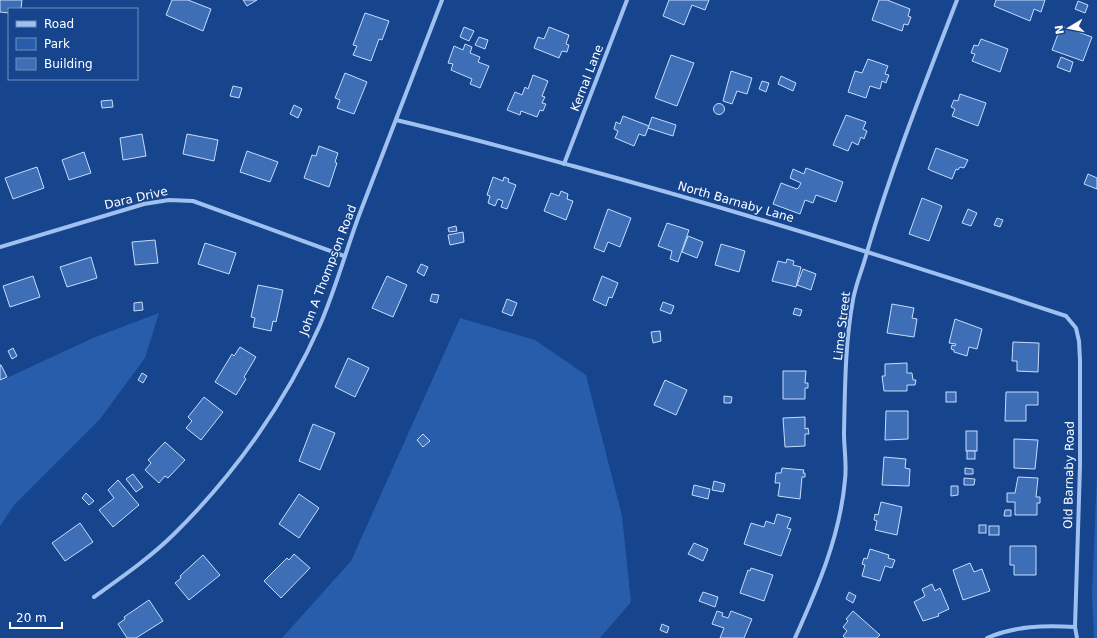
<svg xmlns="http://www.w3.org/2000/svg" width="1097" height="638" font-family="'DejaVu Sans',sans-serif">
<rect width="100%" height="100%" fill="#16448d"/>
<g fill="#285dac">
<path d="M159,313L145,358L100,419L15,504L0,526V381L93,338Z"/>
<path d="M460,318L535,340L586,375L622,516L631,602L600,638H282L351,561Z"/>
<path d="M1097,473V638H1094L1092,595Z"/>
</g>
<g fill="#3e6eb6" stroke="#c7dcfb">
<path d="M0,0H22L21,9H9V13L0,12Z"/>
<path d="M172,0H188L211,9L203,31L166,15Z"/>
<path d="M243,0H257L247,6Z"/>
<path d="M669,0H709L705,10L692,5L684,25L663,16Z"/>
<path d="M879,0H887L910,9L908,16L911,17L908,25L904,24L902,31L872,20Z"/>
<path d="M996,0H1045L1041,12L1034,9L1030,21L994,6Z"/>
<path d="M1078,1L1088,5L1085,13L1075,9Z"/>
<path d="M365,13L389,21L382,40L379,39L371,61L353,55L357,46L353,45Z"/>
<path d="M1061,26L1092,37L1083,61L1052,50Z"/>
<path d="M464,27L474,31L469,41L460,37Z"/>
<path d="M549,27L569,35L566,44L569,45L567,52L562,51L559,58L534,48L538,37L544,39Z"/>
<path d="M479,37L488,40L485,49L475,45Z"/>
<path d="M981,39L1008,49L1000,72L972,61L975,54L971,53L974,45L978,46Z"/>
<path d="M465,44L472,47L470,53L480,57L478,62L489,66L480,88L470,84L472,79L451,70L453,64L448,63L454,46L463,50Z"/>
<path d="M671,55L694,63L677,106L655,98Z"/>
<path d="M1061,57L1073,62L1070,72L1057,67Z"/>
<path d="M868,59L888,66L885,74L889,75L886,83L882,81L880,89L870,86L866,98L848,92L855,71L862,73Z"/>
<path d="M731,71L752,78L747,94L737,91L732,104L723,101Z"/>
<path d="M345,73L367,82L354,114L337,108L340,100L335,98Z"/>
<path d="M533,75L548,81L542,96L545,97L542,103L546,104L543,111L540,110L537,117L521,111L520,115L507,110L515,92L522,95L525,87L528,89Z"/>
<path d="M781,76L796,83L793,91L778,84Z"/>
<path d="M762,81L769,83L766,92L759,89Z"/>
<path d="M233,86L242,88L239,98L230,96Z"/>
<path d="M960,94L986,103L978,126L952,116L955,109L951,107L954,100L958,101Z"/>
<path d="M112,100L113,107L102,108L101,101Z"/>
<circle cx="719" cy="109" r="5.5"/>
<path d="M294,105L302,109L298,118L290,114Z"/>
<path d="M846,115L866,122L863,129L867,131L864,139L861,137L858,145L852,142L848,151L833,145Z"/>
<path d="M623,116L649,126L645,136L639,134L634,146L615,138L618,131L614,129L616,122L620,124Z"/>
<path d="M652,117L676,125L673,136L648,128Z"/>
<path d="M142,134L146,156L123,160L120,138Z"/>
<path d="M187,134L218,140L214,161L183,154Z"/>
<path d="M319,146L338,153L335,162L337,163L329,187L304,178L312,155L316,156Z"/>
<path d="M936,148L968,160L964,168L960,167L958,170L956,169L952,179L932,171L928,169Z"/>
<path d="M247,151L278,162L270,182L240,172Z"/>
<path d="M84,152L91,173L69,180L62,160Z"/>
<path d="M37,167L44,188L13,199L5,178Z"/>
<path d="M806,168L843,182L836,202L816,195L813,203L805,200L800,214L773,204L781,183L797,189L799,187L801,183L790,178L793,169L804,174Z"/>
<path d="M1088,174L1097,178V189L1084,184Z"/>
<path d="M493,177L503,181L504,177L509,179L508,182L516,185L507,209L501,207L503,201L498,199L495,206L488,203L490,196L487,195Z"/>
<path d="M561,191L568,194L567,199L573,201L566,220L544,211L551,193L559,196Z"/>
<path d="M922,198L942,206L929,241L909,234Z"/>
<path d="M608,209L631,218L620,247L608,242L604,252L594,248Z"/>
<path d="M968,209L977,213L971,226L962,223Z"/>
<path d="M997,218L1003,220L1000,227L994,225Z"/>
<path d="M667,223L689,230L678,262L670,259L672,251L658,246Z"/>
<path d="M456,226L457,231L449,232L448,228Z"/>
<path d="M463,232L464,242L450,245L448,235Z"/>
<path d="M688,236L703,242L697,258L682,252Z"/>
<path d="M155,240L158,263L135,265L132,242Z"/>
<path d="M205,243L236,253L229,274L198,264Z"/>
<path d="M721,244L745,251L739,272L715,265Z"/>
<path d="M91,257L97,278L67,287L60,267Z"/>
<path d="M787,259L794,261L793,265L801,267L796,287L772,281L778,261L786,263Z"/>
<path d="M421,264L428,267L424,276L417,272Z"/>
<path d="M803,269L816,274L811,290L797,285Z"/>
<path d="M33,276L40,297L10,307L3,286Z"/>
<path d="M387,276L407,285L393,317L372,308Z"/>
<path d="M602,276L618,283L612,298L609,297L606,306L593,300Z"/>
<path d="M258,285L283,290L276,322L273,321L271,331L253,327L255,318L251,317Z"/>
<path d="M432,294L439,295L437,303L430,301Z"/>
<path d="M507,299L517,303L512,316L502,312Z"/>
<path d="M142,302L143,310L134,311V303Z"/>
<path d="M663,302L674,306L671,314L660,310Z"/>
<path d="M892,304L914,308L912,318L917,319L914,337L887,333Z"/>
<path d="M795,308L802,310L800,316L793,314Z"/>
<path d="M955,319L982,329L977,349L969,347L967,356L954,352V350L951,349L952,345L955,346L956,344L949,343Z"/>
<path d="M660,331L661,341L653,343L651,332Z"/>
<path d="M1013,342L1039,343L1038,372L1017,371V361H1012Z"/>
<path d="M240,347L256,357L244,377L246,379L236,395L215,382L232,354L234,356Z"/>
<path d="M13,348L17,356L12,359L8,351Z"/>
<path d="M348,358L369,368L355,397L335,387Z"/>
<path d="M907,363V373H912L913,380H916L915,385H907V391H884L882,376H885V364Z"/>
<path d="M0,365H1L7,377L0,380Z"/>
<path d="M783,371H806L805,383H808V388H805V399H783Z"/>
<path d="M142,373L147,376L143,383L138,380Z"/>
<path d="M665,380L687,390L676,415L654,405Z"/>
<rect x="946" y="392" width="10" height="10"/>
<path d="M1006,392H1038V405H1026V421H1005Z"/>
<path d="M724,396L732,397L731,403H724Z"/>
<path d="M204,397L223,412L201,440L186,428L192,421L188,417Z"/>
<path d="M886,411H908V439L885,440Z"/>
<path d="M805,417V429L808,428L809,434H805V446L785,447L783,418Z"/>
<path d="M313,424L335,433L320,470L299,461Z"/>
<rect x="966" y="431" width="11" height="20"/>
<path d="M423,434L430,441L423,447L417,440Z"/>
<path d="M1014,439L1038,440L1035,469L1014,468Z"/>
<path d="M165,442L185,460L168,478L165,476L159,483L145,470L151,463L148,460Z"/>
<rect x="967" y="451" width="8" height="8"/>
<path d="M884,457L906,459L905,468L910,469L909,486L882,485Z"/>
<path d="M782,468L804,470L803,473H805V477H802L800,499L778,496L780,483H775L776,473H781Z"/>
<path d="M965,468L973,469V474H965Z"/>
<path d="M133,474L143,487L136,492L126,479Z"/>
<path d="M1018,477L1038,478L1036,497H1040V503H1037V515H1015V502H1007V493H1015Z"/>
<path d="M964,478L975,479L974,485H964Z"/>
<path d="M118,480L139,505L113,527L99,510L114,498L108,490Z"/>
<path d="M714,481L725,484L723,492L712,490Z"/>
<path d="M694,485L710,489L708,499L692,495Z"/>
<path d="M951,486H958V495L951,496Z"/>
<path d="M86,493L94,501L89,505L82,498Z"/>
<path d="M299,494L319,508L299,538L279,524Z"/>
<path d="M881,502L902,507L897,535L875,530L877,521L874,520L875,514L878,515Z"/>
<path d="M1005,510H1011V516H1004Z"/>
<path d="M777,514L791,518L787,528L791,529L781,556L744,544L751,523L764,527L766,521L774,524Z"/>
<path d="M80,523L93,542L65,561L52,543Z"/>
<rect x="979" y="525" width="7" height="8"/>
<rect x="989" y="526" width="10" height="9"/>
<path d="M694,543L708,549L703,561L688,554Z"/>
<path d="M1010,546H1036V575H1014V565H1010Z"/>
<path d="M870,549L889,555L888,558L895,560L892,568L885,566L880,581L862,576L865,565L862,564L864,558L867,559Z"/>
<path d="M294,554L310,568L281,598L264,581L287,558L289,560Z"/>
<path d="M203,555L220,575L189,600L175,583L181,578L180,576Z"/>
<path d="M970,563L974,572L982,569L990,591L963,600L953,570Z"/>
<path d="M751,568L773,575L764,601L740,593L748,570L750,571Z"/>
<path d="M932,584L935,591L940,588L949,609L938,614L939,616L923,621L914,602L925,596L922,589Z"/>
<path d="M703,592L718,597L715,607L699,601Z"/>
<path d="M849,592L856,596L853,603L846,599Z"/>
<path d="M149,600L163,621L136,638H127L118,624L125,619L124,617Z"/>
<path d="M717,611L723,613L722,616L728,618L731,611L752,619L744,638H720L724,628L712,624Z"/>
<path d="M853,611L880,635L877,638H845L843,636L847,631L843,627L848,621L846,619Z"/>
<path d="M662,624L669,627L667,633L660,630Z"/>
</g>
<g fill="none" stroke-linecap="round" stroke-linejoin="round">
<g stroke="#a0c0f0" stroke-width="4">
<path d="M396,120C456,134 514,150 573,166C739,211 903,262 1066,316L1076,328L1079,341L1080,360V466L1075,627L1077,638"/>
<path d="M564,164L627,0"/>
<path d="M0,247L144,204L169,200L193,201L344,256"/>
<path d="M94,597C122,577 151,557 175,533C234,475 286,402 320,325C335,290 345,254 358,218C386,146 414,73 442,0"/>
<path d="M795,638C818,587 840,536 845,480C847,464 844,449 844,433C845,389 845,343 853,300C856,283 863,268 867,252C892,166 925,83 957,0"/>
<path d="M987,638C1015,626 1044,625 1075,627"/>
</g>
</g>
<g text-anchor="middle" stroke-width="3" stroke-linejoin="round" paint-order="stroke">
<g font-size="12" fill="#fff" stroke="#16448d">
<text transform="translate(587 78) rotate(-69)" y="4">Kernal Lane</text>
<text transform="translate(136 198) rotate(-13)" y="4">Dara Drive</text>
<text transform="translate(736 202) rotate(16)" y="4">North Barnaby Lane</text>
<text transform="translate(328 270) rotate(-69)" y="4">John A Thompson Road</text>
<text transform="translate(842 326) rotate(-83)" y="4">Lime Street</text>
<text transform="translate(1069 475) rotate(-89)" y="4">Old Barnaby Road</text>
</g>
</g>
<rect x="8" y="8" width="130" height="72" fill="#16448d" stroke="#738fbb"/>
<rect x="16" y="21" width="20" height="6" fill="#a0c0f0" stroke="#738fbb"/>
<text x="44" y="28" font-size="12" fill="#ffffff">Road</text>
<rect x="16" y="38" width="20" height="12" fill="#285dac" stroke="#738fbb"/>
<text x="44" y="48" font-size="12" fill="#ffffff">Park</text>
<rect x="16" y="58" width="20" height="12" fill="#3e6eb6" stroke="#738fbb"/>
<text x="44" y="68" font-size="12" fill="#ffffff">Building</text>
<g transform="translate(1069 28) rotate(260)" stroke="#16448d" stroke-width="3" paint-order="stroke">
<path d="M0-3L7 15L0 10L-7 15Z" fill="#ffffff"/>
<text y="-6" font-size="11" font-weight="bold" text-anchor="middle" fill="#ffffff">N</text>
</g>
<path d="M10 622v6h52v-6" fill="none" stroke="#ffffff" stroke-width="2"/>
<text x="16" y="622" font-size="12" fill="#ffffff" stroke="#16448d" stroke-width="3" paint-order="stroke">20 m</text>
</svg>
